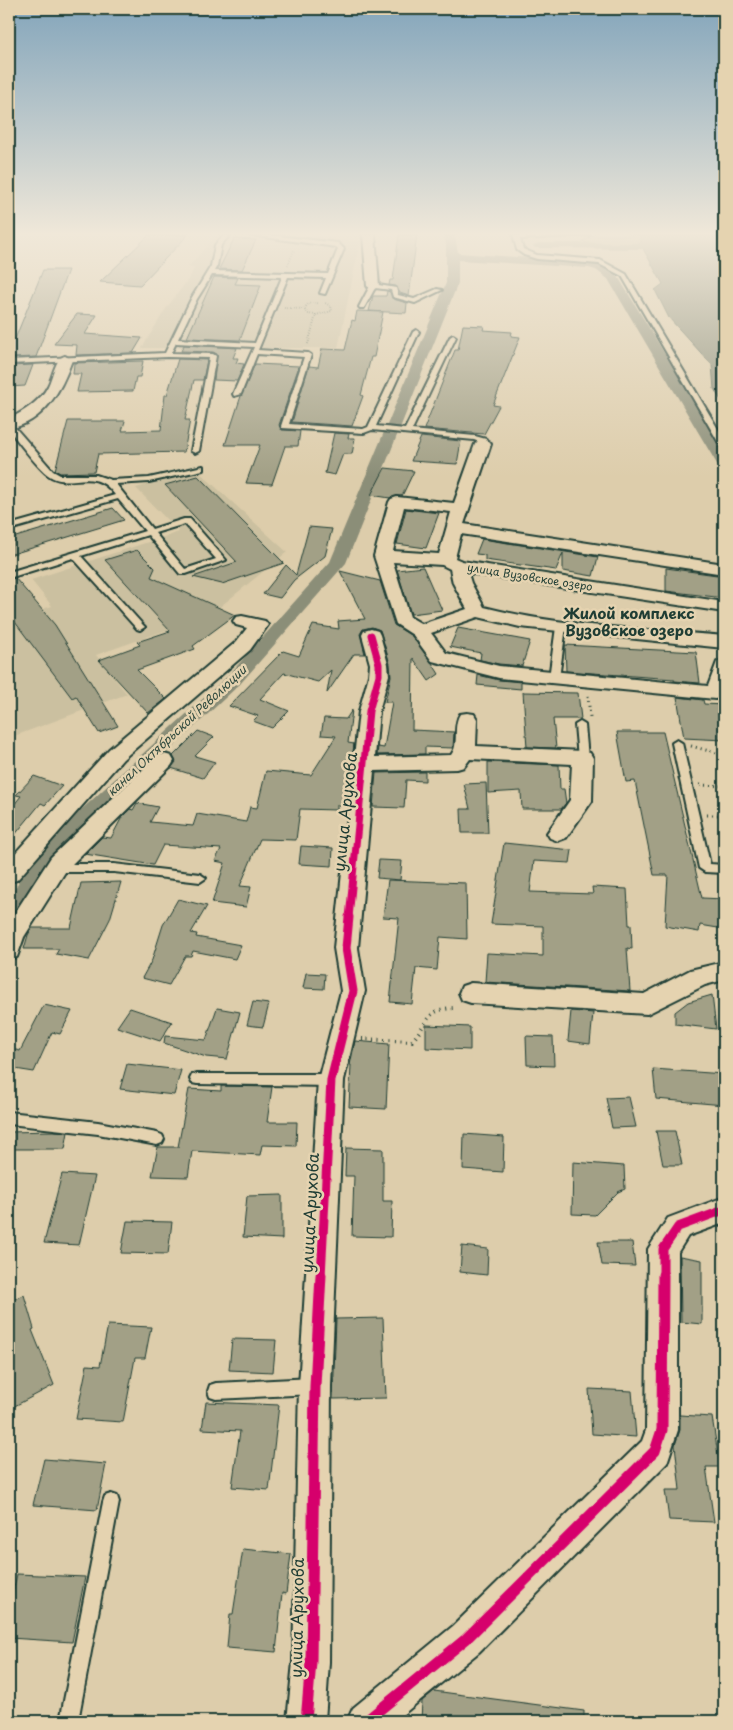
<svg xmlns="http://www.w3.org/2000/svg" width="733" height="1730" font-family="'Playpen Sans',sans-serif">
<rect width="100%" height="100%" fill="#ddcdab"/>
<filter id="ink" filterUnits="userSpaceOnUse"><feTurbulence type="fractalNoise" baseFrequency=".02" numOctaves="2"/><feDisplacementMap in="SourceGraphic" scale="10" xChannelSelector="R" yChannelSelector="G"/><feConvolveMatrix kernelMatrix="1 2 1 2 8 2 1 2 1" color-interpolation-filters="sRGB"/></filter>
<g filter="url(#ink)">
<g fill="#cbc0a0">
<path d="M217,235H312L360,242L338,348H142L165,310L190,277L194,268L188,267Z"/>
<path d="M197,470L287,552L210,615L96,655L127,694L9,738V620L52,606L31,580L179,532L136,488Z"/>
</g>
<path fill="#bab295" stroke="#6c7864" d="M594,235H640L641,244L585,243L583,241Z"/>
<path fill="#8b8e78" stroke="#606e5d" d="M640,235H724V405L714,389L712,365L669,318L655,290L663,284L642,247Z"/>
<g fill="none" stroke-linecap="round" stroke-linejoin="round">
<g fill="#8b8e78" fill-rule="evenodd">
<path d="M444,235H455L458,253L589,262L604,266L617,275L724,452V468L719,467L717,464L608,279L596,270L589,268L458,260V283L346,563L240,684L51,861L17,924L9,926V899L36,851L228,676L330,562L446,283V245Z"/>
<path d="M539,243H642L648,246L642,249L535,248L533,246Z"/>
</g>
</g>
<g fill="#a2a086" stroke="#1f3d34">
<path d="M149,235H188L140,285L100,282Z"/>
<path d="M399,235H417L409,296L400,293L396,286L389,285L390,280H393Z"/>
<path d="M234,239L256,240L242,270L219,269Z"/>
<path d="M43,270H68L36,357L9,358V339H15Z"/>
<path d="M214,277L238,278L235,284L261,285L240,340L187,338Z"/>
<path d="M387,291L390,292L393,299L407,303L406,313L369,311L373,296H386Z"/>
<path d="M357,311L383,312L374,357H371L361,395L363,396L352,426L292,422L309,366L318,367L322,349L345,350L352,320L355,321Z"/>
<path d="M77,314L97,315L85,334L142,338L133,353L76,355L77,345L54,344Z"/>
<path d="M463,325L484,326L483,330L512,332L511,336L520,337L493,405L499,406L484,434L424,429L455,350H458Z"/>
<path d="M184,345L237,348L233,358H238L236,363L244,364L237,381L214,380L217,354L213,352L181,351Z"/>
<path d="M178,359L207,360L203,380H194L185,420H190L184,452L98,454L94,472L60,473L55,470L68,421H125L122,431L161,430L165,395H167Z"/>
<path d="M143,361L140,377H136L133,391L77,392L81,374H73L74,363Z"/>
<path d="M255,364L299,366L279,425L282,430L300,431L298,446H285L272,484L246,483L260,445H225L241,396Z"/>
<path d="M33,365L25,386L9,387V366Z"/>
<path d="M334,433L349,434L348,438H355L352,454H343L335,475L325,473Z"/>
<path d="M421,437L461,441L457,464L411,461Z"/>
<path d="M385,468L414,471L402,496L390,498L371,495Z"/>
<path d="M198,476L241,520L284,563L222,584L193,577L237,562L165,485Z"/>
<path d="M113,508L124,520L9,555V539Z"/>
<path d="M406,509L439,513L426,548L397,544Z"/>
<path d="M309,527L332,529L325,556L294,580L280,598L263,594L286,565L296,575Z"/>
<path d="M482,539L598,557L593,576L563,571V553L556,570L485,560V555L476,554Z"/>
<path d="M137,550L155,568L151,577L235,615L193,646L195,649L137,670L166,699L148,713L99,660L140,645L137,642L170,631L105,560Z"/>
<path d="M423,567L442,610L411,614L397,570Z"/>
<path d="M666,568L724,576V598L666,591Z"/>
<path d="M340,571L380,581L394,625L412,636L432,663L439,674L429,681L413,658L412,730L454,732L453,748L425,747V754L377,755L378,747L384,748L392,702H385L391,676L390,664L380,630L372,627L363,629L360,634L365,654H354L327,693L331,670L318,682L284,673L260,699L289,711L272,728L253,721L258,716L229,706L283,651L299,656L313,625L339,629L338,621L365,619Z"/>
<path d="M15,578L55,625L118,726L99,733L76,696L72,698L9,614V580Z"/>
<path d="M458,628L530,641L522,666L499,664L480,660L481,653L450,647Z"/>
<path d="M565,645L696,652L700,683L674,681V679L566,671Z"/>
<path d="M478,675L499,680L521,682V689L477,685Z"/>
<path d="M523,692L578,693L581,719H553L556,748L527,747Z"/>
<path d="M677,697L703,700L704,704L724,705V740L684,738Z"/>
<path d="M352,710L348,743L354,744L347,806L337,805V810L300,809L296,840L260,839L240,886L251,887L246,907L212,903L225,863L215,861L221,849L163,845L153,865L85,854L102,837L111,838L122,817L130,809L133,810L137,803L158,807L150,822L193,826L197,814L246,822L250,807L257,808L266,771L311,775L336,736L321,735L324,718L346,719Z"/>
<path d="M198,731L214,737L195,756L215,762L203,778L171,768L176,762L173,756Z"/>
<path d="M617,732H663L702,898L724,899V929L700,925L699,932L665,926L668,875H654L635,781L626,782Z"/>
<path d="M488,762L559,765L560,789H564L566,803L561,809H522L521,791L488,793Z"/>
<path d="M425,772V781L406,780L404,808L373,807L376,773Z"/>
<path d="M34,776L62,786L45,805L41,803L9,842V811L21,796L16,795Z"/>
<path d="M486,783L488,833H462L461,809H470L464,784Z"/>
<path d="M504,843L572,850L570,863L534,861L530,892L593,894L592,887L627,889L629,925H631L632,949L627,948L630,991L485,982L487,953L543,956V926L491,924Z"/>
<path d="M301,846L333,848L332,866L299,864Z"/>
<path d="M379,860L402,861L400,880L377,878Z"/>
<path d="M388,880L466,883L467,939L440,937L437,970L416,968L412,1004L390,1002L399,918L383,917Z"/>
<path d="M121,882L110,919L89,960L56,954L59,949H24L28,935L32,928H71L81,883Z"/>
<path d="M178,899L207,906L191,933L197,934L196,937L241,945L235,959L193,951L191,956H185L169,985L142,978L152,960L163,925Z"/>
<path d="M306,973L325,974L324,989L303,988Z"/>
<path d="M712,995L716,1029L675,1024V1012L688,1002Z"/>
<path d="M253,1002L269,1004L263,1027L247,1025Z"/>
<path d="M44,1005L72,1011L60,1034L52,1032L34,1072L9,1068V1057L12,1049L20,1051Z"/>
<path d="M130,1008L172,1022L160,1041L117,1027Z"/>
<path d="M217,1008L240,1012L227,1059L206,1057L164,1043L165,1036L206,1040Z"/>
<path d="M571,1011L593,1013L590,1044L568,1041Z"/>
<path d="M426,1025L470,1027V1050L426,1048Z"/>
<path d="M526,1036L553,1037L554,1066L527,1065Z"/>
<path d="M355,1041L389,1044L386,1109L349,1107L351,1065H350Z"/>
<path d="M127,1064L181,1070L174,1095L120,1089Z"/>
<path d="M653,1069L724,1074V1105L656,1099Z"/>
<path d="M221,1086L272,1087L267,1122H297L296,1146L262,1145L260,1155L192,1151L188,1177L152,1176L158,1147H178L189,1089L221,1091Z"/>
<path d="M629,1097L636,1127L612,1128L606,1098Z"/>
<path d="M53,1131L68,1132L65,1149H9V1132Z"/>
<path d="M656,1131H675L682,1165H663Z"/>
<path d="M464,1134L504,1137L503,1172L463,1169Z"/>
<path d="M346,1148L383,1149V1201H392L391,1237L352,1236L354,1176H345Z"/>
<path d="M573,1162L624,1166L625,1189L618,1192L595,1215L572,1214Z"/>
<path d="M62,1174L95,1176L79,1245L44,1243Z"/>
<path d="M282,1195V1239L243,1237L247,1196Z"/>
<path d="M127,1221L172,1222L168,1254L121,1253Z"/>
<path d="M598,1242H632L635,1266L602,1265Z"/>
<path d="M462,1246L488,1249L487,1275L460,1272Z"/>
<path d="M680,1256L702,1260V1324L681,1322Z"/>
<path d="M24,1295L34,1329L32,1330L54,1385L9,1409V1301Z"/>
<path d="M383,1318L386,1398L333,1399L336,1319Z"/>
<path d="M108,1325L151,1327L145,1358H135L123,1422L76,1419L87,1365L100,1366Z"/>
<path d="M232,1339L276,1340L273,1372L229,1370Z"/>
<path d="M589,1389L632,1391L636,1437L592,1434Z"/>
<path d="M206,1402L279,1405L269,1490L232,1487L240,1431L202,1429Z"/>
<path d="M680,1415L712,1417L720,1467H706L714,1522L669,1520L665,1490H680L675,1445L680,1430Z"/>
<path d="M44,1459L106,1464L97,1510L33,1505Z"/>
<path d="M243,1549L291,1554L286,1594L282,1593L276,1652L227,1648L230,1614H233Z"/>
<path d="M17,1574L85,1577L72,1642L9,1638V1611Z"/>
<path d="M434,1691L584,1711V1721H421L422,1701Z"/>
</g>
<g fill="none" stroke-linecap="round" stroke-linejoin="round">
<defs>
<g id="service">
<path d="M224,235H230L221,245L217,266L214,271L328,274L338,249L336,247L250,235H270L338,243L344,249L325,294L320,293L326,278L288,277L258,350L308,353L311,355L289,424L363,429L368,427L413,332L416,330L419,332L376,426L405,429L450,337L453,335L456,337L412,430L475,436L486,439V446H480L479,442L474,440L372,430L364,433L282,428L281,426L304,357L257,354L241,394L234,396L233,394L254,347L176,343L171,353L213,354L216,356L199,451L195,453L191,451L209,358L167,357L9,364V360L165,353L191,299L211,266L215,245ZM212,275L282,277L255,343L178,339L197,299Z"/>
<path d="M513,235H590L520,239L523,249L537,255L600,260L626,274L724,439V447L720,445L622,276L599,264L537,259L524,255L517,250Z"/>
<path d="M373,284L396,288L398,295L414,299L437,289L442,290L415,303L393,297L391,290L375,288L364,308H360L359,307L370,286Z"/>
<path d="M9,424H12L53,471L60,475H96L111,480L149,478L203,466V470L149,482L116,484L152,529L184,519H190L226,560L186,574H180L148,535L81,556L143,625L145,627L140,630L137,629L73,558L9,578V572L145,531L118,499L9,530V525L115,495C93,464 70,491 48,475C37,467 18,441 9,430ZM185,524L216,559L185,569L155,533Z"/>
<path d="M561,624L566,627L559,678L554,681L549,678L556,627Z"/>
<path d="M580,722L585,725L588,758L583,761L578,758L575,725Z"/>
<path d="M677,740L682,743L710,864L724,865V873L705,872L699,868L672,743Z"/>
<path d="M55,864H114L200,874L206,878L200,882L114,872H55L49,868Z"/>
<path d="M197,1074H331L336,1076L338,1080L336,1084L331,1086L197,1084L192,1083L190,1079L192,1075Z"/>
<path d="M9,1112L98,1122L157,1133L162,1135L164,1139L162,1143L157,1145L98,1134L9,1124Z"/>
<path d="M313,1378L319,1380L321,1386L319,1392L313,1394L216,1399L210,1397L208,1391L210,1385L216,1383Z"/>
<path d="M111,1494L117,1496L119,1502L78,1721H60L103,1502L105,1496Z"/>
</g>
<g id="minor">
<path d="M363,235H375L379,286L373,290L367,286Z"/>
<path d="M65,356L72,360C61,391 44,422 9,429V419C24,411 40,402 48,386C53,377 55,358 65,356Z"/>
<path d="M483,439L488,441L491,444L464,524L724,564V574L461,534L455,558L462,561L724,602V612L468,573L471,583L484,607C562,627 644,629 724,636V648L520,627L478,617L431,633L446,653L499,666L708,686L717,662L724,660V694L722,697L715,699L499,678L432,661L413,635L396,624L374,556L389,502L391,499L397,497L454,503L475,444L478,441ZM404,507L451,512L439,554L393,551ZM393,562L442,565L450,569L453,583L467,609L422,624L410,617Z"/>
<path d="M242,616L265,621L268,625L250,650L123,759L17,880L9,882V860L109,749L236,642L247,628L236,625L233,621L236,617Z"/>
<path d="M371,629L378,631L380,635L388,664L389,675L379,711L375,757L451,755C460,744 452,726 460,714L467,713L474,714L477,719L476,746L583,751L590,753L593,758L592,801L566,838L558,841L550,838L547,833L570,800L572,764L470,759L464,767L457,769L374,771L358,948L365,991L344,1080L331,1386L329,1662L325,1721H287L293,1662L299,1386L318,1080L341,991L334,948L359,711L369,675L370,664L362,635L364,631Z"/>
<path d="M164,754L171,756L174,761L171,766L67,869L24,937L17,957L9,959V922L51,857L157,756Z"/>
<path d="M724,962V980L705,985L647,1014L471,1003L462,1000L459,993L462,986L471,983L644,994L690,970Z"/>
<path d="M724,1197V1223L688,1236L678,1252V1430L667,1463L479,1652L395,1721H347L353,1708L453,1626L642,1441L646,1430L648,1249L668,1218Z"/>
</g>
</defs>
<use href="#service" stroke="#1f3d34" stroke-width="4"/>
<use href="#minor" stroke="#1f3d34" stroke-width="4"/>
<g stroke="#1f3d34" stroke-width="2" stroke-dasharray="0.5 2" stroke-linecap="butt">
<path d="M288,265L294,250"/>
<path d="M284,308L304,309"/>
<path d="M316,315L308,314L304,309L308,304L319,303"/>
<path d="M308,344L316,315L332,311L331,306L325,303"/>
</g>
<g stroke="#1f3d34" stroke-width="3" stroke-dasharray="1 4" stroke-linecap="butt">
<path d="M588,696L590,717"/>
<path d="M691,746L724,755"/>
<path d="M700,785L724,786"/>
<path d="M707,815H724"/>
</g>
<path stroke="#1f3d34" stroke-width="4" stroke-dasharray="1 4.5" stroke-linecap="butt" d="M362,1039L412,1041C430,1021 425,1008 457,1008"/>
<use href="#service" fill="#e5d3b0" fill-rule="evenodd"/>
<use href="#minor" fill="#e5d3b0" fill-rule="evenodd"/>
<defs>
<path id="cycleway-far2" d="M349,918L369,711L379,675V664L371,635"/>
<g id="cycleway-far1">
<path d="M321,1277L331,1080L353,991L346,948L349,917"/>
<path d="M663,1277V1249L678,1227L724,1210"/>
</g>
<g id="cycleway">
<path d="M306,1721L311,1662L315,1386L321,1275"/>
<path d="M366,1721L466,1639L655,1451L662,1430L663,1275"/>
</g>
</defs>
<use href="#cycleway-far2" stroke="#e5d3b0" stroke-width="10"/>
<use href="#cycleway-far1" stroke="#e5d3b0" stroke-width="12"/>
<use href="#cycleway" stroke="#e5d3b0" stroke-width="14"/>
<use href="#cycleway-far2" stroke="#d6006c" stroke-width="7"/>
<use href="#cycleway-far1" stroke="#d6006c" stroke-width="9"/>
<use href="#cycleway" stroke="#d6006c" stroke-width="11"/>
</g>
</g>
<linearGradient id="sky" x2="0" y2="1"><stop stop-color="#83a5bb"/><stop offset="0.49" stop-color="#f0e8d9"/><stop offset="1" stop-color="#f0e8d9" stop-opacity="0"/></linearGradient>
<rect width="733" height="477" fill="url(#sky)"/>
<g text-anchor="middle" stroke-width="5" stroke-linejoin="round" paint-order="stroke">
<g font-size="11" fill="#1f3d34" stroke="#e5d3b0">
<text transform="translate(530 577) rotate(9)" y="4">улица Вузовское озеро</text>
</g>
<g font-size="12" font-style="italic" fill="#2f493e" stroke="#e5d3b0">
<text transform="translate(177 731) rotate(-43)" y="4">канал Октябрьской Революции</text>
</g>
<g font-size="15" font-weight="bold" fill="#1f3d34" stroke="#e5d3b0">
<text x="629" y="619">Жилой комплекс<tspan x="629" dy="17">Вузовское озеро</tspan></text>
</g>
<g font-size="16" fill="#1f3d34" stroke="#e5d3b0">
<text transform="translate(345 812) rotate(-84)" y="6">улица Арухова</text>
<text transform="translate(310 1213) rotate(-87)" y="6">улица Арухова</text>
<text transform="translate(297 1618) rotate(-89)" y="6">улица Арухова</text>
</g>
</g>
<rect width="733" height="1730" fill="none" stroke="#e5d3b0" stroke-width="30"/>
<rect x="15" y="15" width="703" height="1700" fill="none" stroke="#1f3d34" stroke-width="2" filter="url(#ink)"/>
</svg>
